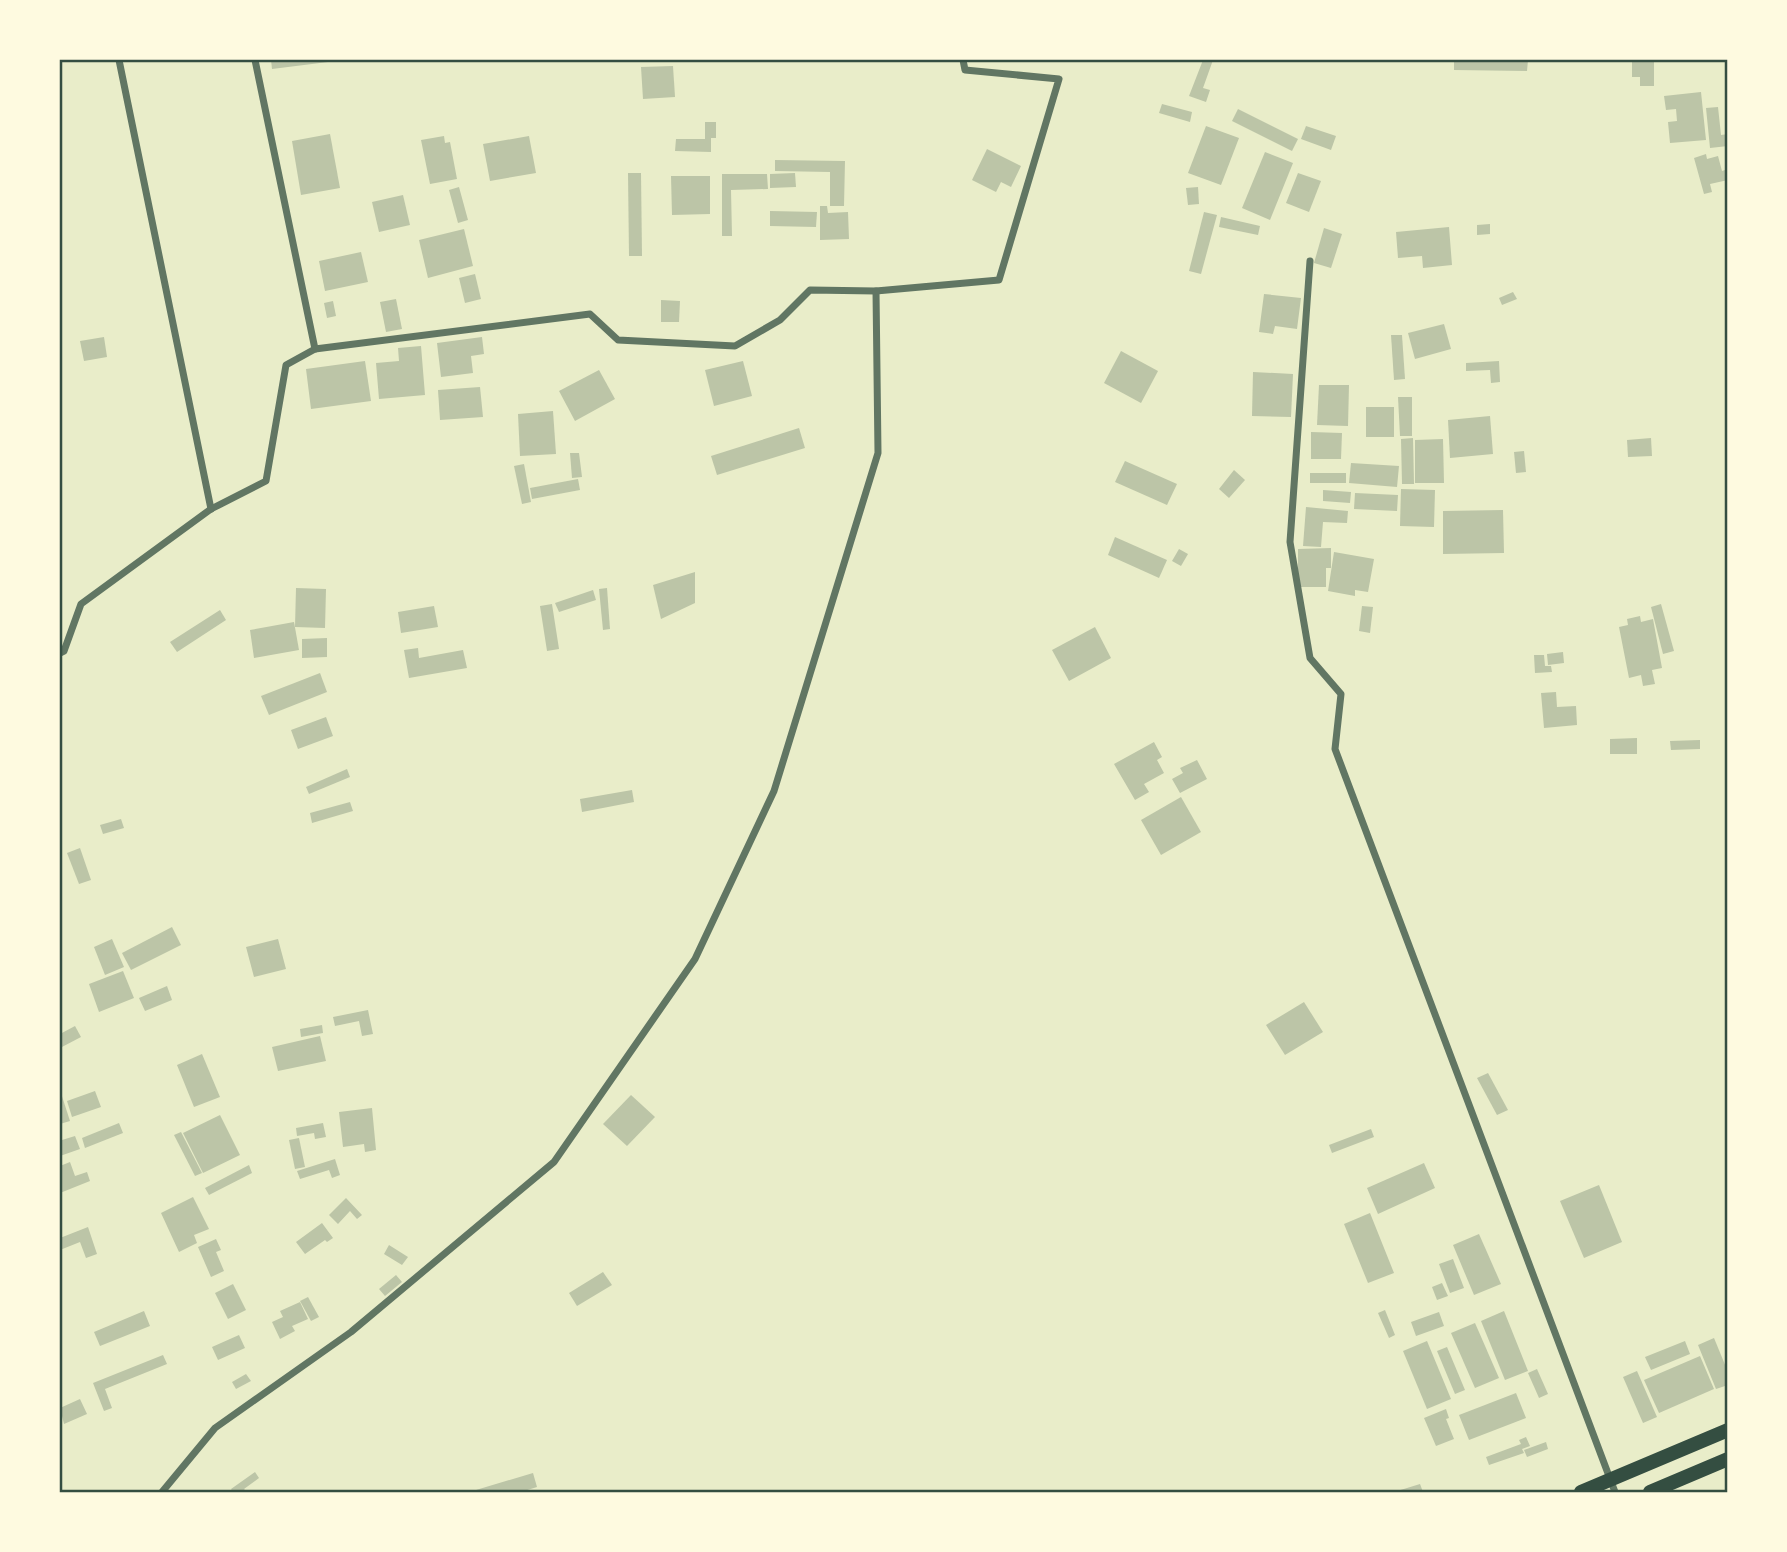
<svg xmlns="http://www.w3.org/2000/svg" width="1787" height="1552" font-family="'DM Sans',sans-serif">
<rect width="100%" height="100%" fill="#e9edc9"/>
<g fill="#bcc5a7">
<path d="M271,60H336V61L272,69Z"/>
<path d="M1203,60H1213L1203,88L1210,90L1206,102L1189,96Z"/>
<path d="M1454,60H1528L1527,71L1454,70Z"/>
<path d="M1632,60H1654V86H1640V77H1632Z"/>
<path d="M673,66L675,97L643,99L641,67Z"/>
<path d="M1701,92L1706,140L1670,143L1668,122L1677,121L1676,109L1666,110L1664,96Z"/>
<path d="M1162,104L1192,112L1190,122L1159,113Z"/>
<path d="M1718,107L1721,135L1728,134V146L1710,148L1706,108Z"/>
<path d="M1238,109L1298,139L1292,151L1232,121Z"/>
<path d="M705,122H716V138H711V152L675,151L676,139H705Z"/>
<path d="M1206,126L1239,138L1221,185L1188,173Z"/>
<path d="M1306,126L1336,136L1331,150L1301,139Z"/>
<path d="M330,134L340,188L301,195L292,141Z"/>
<path d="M444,136L445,143L450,142L457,179L430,184L421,140Z"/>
<path d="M529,136L536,173L490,181L483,144Z"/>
<path d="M987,149L1021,166L1011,187L1001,182L996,192L972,180Z"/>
<path d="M1265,152L1293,163L1270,220L1242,208Z"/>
<path d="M1706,154L1707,159L1718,156L1722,171L1728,169V180L1710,184L1712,192L1704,194L1694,158Z"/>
<path d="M775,160L845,161L844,206H830V172L775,171Z"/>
<path d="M628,173H641L642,256H629Z"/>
<path d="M795,173L796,187L770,188V174Z"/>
<path d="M1298,173L1321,181L1309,212L1286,203Z"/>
<path d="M722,174H767L768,189L731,190L732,236H722Z"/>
<path d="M671,176H710V214L672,215Z"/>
<path d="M459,187L468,220L458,223L449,190Z"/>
<path d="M1198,187L1199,204L1188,205L1186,188Z"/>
<path d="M403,195L410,225L379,232L372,202Z"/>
<path d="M820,206H827L828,213L848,212L849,239L820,240Z"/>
<path d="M770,211L817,212L816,227L770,226Z"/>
<path d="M1204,212L1217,215L1201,274L1189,271Z"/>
<path d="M1221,217L1260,226L1258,235L1219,227Z"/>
<path d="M1490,224V234L1477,235V225Z"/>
<path d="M1449,227L1452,265L1423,268L1422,256L1398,258L1396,232Z"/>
<path d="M1324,228L1342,234L1331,268L1314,263Z"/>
<path d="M464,229L473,266L428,278L419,240Z"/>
<path d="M361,252L368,282L325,291L319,261Z"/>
<path d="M475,274L481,299L465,303L459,278Z"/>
<path d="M1513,292L1517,299L1502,305L1499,298Z"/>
<path d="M1264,294L1301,298L1297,329L1275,326L1273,334L1259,332Z"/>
<path d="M396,299L402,329L386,332L380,302Z"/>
<path d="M661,300L680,301L679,322H661Z"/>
<path d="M333,301L336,316L327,318L324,303Z"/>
<path d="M1444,324L1451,349L1415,359L1408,333Z"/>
<path d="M1391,335H1402L1405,379L1394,380Z"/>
<path d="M104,337L107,357L84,361L80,341Z"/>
<path d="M482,337L484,354L471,356L473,373L441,377L437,343Z"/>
<path d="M421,346L425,395L379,399L376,363L399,361L398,348Z"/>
<path d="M1121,351L1158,371L1141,403L1104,383Z"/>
<path d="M365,361L371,401L311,409L306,369Z"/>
<path d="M743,361L752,396L714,406L705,370Z"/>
<path d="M1499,361L1500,382L1491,383L1490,370L1466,371V363Z"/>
<path d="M599,370L615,399L575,421L559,391Z"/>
<path d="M1253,372L1293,374L1291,417L1252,416Z"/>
<path d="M1319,385H1349L1348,426L1317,425Z"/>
<path d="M480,387L483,417L440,420L438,390Z"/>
<path d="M1398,397H1412V436H1400Z"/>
<rect x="1366" y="407" width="28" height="30"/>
<path d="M553,411L556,454L520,456L518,414Z"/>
<path d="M1490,416L1493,454L1450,458L1448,420Z"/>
<path d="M799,428L805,448L717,475L711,456Z"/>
<path d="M1311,432L1342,433L1341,459H1311Z"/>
<path d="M1413,438L1414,484H1402L1401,439Z"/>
<path d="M1651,438L1652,456L1628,457L1627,440Z"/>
<path d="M1443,439L1444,483H1415V440Z"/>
<path d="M1524,451L1526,472L1516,473L1514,452Z"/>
<path d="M570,453H579L582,477L572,478Z"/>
<path d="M1125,461L1177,484L1167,505L1115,482Z"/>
<path d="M1351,463L1399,466L1397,487L1349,483Z"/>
<path d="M524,464L531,502L522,504L514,466Z"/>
<path d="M1234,470L1245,480L1229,498L1219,489Z"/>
<rect x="1310" y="473" width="36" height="10"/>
<path d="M578,479L580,490L532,499L530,488Z"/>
<path d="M1401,489L1435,490L1434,527L1400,526Z"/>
<path d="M1323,490L1351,492L1350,503L1323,501Z"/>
<path d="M1355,493L1398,495L1397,511L1354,509Z"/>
<path d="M1306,507L1348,511L1347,523L1323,522L1321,547L1303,546Z"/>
<path d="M1503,510L1504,553L1443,554V511Z"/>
<path d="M1115,537L1167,560L1159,578L1108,555Z"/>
<path d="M1331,548V568H1326V587H1298V549Z"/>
<path d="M1179,549L1188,554L1181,566L1172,561Z"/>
<path d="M1334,552L1374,559L1368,592L1355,590V596L1328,591Z"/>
<path d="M695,572V603L661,619L653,585Z"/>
<path d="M296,588L326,589L325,628L295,627Z"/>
<path d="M607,588L610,629L603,630L599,589Z"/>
<path d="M593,590L596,600L559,612L555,603Z"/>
<path d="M552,604L559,649L547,651L540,606Z"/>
<path d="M1661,604L1674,651L1663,654L1651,607Z"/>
<path d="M434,606L438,627L401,633L398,612Z"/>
<path d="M1362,606L1373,607L1370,633L1359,631Z"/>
<path d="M220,610L226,620L177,652L170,642Z"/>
<path d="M1640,616L1641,622L1653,619L1662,668L1652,670L1655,684L1643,686L1641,675L1629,678L1619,627L1628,625L1627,619Z"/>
<path d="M294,622L299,650L254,658L250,630Z"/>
<path d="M1095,627L1111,658L1069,681L1052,650Z"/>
<path d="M327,638V657L302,658V639Z"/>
<path d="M418,648L419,658L463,650L467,668L409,678L404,650Z"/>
<path d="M1563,652L1564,663L1548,665L1547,654Z"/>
<path d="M1534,655H1544L1545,666H1551L1552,672L1535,673Z"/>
<path d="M320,673L327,692L269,715L261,696Z"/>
<path d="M1556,692L1557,707L1576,706L1577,725L1544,728L1541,693Z"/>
<path d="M326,717L333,736L298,749L291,730Z"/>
<path d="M1637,738V754H1610V739Z"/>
<path d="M1700,740V749L1671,750L1670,741Z"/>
<path d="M1154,742L1162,757L1157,760L1164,773L1144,784L1149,792L1135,800L1114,764Z"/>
<path d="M1197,760L1207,779L1180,793L1172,779L1183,773L1180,768Z"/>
<path d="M347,769L350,777L309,794L306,787Z"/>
<path d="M632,790L634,802L582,812L580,799Z"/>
<path d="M1181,797L1201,832L1161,855L1141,820Z"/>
<path d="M350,802L353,811L312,823L310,813Z"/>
<path d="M121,819L124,828L103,834L100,825Z"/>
<path d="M80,848L91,880L79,884L67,853Z"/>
<path d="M172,927L181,945L131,970L122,953Z"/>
<path d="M112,939L124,967L105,975L94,947Z"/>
<path d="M278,939L286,969L254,977L246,947Z"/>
<path d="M123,971L134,998L99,1012L89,984Z"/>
<path d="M167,986L172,1000L145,1011L139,998Z"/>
<path d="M1304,1002L1323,1032L1285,1055L1266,1025Z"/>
<path d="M368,1010L373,1034L362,1036L359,1021L335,1026L333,1017Z"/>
<path d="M322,1025L323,1033L301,1037L300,1029Z"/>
<path d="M75,1026L81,1037L60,1048V1034Z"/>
<path d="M320,1036L326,1061L278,1071L272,1047Z"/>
<path d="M202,1054L220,1097L194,1107L177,1065Z"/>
<path d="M1488,1073L1508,1110L1497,1115L1477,1078Z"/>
<path d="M60,1090L70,1121L60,1124Z"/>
<path d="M95,1091L101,1107L72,1117L67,1101Z"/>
<path d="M631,1095L655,1117L627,1146L603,1124Z"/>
<path d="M372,1108L376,1150L365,1152L364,1144L343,1147L339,1112Z"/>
<path d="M220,1115L240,1155L203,1173L183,1133Z"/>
<path d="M119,1123L123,1133L85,1148L82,1138Z"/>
<path d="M323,1123L326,1137L315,1139L314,1133L297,1136L296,1128Z"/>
<path d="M1371,1129L1374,1137L1332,1153L1329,1145Z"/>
<path d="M181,1132L202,1173L195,1176L174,1135Z"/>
<path d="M60,1134L62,1140L75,1136L80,1149L60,1156Z"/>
<path d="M299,1138L305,1167L295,1169L289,1140Z"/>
<path d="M335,1159L340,1175L332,1178L329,1170L300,1179L297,1171Z"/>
<path d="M70,1162L75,1176L87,1172L90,1181L60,1193V1166Z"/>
<path d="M1424,1163L1435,1188L1378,1214L1367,1188Z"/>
<path d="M249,1165L252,1173L209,1195L205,1188Z"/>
<path d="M1599,1185L1622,1242L1584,1258L1560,1201Z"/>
<path d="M193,1197L209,1229L194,1235L197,1243L179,1252L161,1213Z"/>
<path d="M346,1198L362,1215L357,1219L350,1211L338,1224L329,1215Z"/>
<path d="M1370,1213L1394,1273L1368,1283L1344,1224Z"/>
<path d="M322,1223L333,1238L327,1242L325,1240L305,1254L296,1242Z"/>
<path d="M88,1227L97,1254L86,1258L80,1242L60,1250V1238Z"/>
<path d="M1479,1234L1501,1284L1474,1295L1453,1245Z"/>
<path d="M216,1239L221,1250L216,1252L224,1271L211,1277L198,1247Z"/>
<path d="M389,1245L408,1257L402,1265L384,1254Z"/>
<path d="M1453,1259L1464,1288L1450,1293L1439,1264Z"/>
<path d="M603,1272L612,1285L577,1306L569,1293Z"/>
<path d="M396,1275L402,1282L385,1296L379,1289Z"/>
<path d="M1442,1283L1448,1296L1437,1300L1432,1287Z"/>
<path d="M233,1284L246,1310L228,1319L215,1293Z"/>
<path d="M308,1297L319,1317L311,1321L300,1301Z"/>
<path d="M300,1302L308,1319L292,1326L295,1331L280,1339L272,1322L283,1317L280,1311Z"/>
<path d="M1385,1310L1395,1335L1389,1338L1378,1313Z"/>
<path d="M144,1311L150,1326L100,1346L94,1332Z"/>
<path d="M1504,1311L1528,1371L1505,1380L1481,1321Z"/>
<path d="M1439,1312L1444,1326L1416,1336L1411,1322Z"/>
<path d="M1475,1323L1499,1378L1475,1388L1451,1333Z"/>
<path d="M239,1335L245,1348L218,1360L212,1347Z"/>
<path d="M1714,1338L1728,1372V1385L1716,1389L1698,1345Z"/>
<path d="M1427,1341L1451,1399L1427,1409L1403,1351Z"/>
<path d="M1685,1341L1690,1354L1651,1370L1645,1357Z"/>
<path d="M1447,1347L1465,1390L1455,1394L1437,1351Z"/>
<path d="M163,1355L167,1364L105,1389L112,1408L104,1411L93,1383Z"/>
<path d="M1700,1356L1714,1389L1659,1413L1644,1380Z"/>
<path d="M1537,1369L1548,1394L1539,1398L1528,1373Z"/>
<path d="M1637,1371L1657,1417L1643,1423L1623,1377Z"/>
<path d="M246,1374L251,1381L236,1389L232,1382Z"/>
<path d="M1516,1393L1526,1418L1469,1440L1459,1415Z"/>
<path d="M80,1399L87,1414L64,1424L60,1408Z"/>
<path d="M1446,1409L1449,1418L1446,1419L1454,1439L1436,1446L1424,1418Z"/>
<path d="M1526,1437L1530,1446L1522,1449L1524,1453L1489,1465L1486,1457L1521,1444L1519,1440Z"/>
<path d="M1546,1442L1548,1449L1527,1457L1524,1450Z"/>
<path d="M255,1472L259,1478L244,1489L247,1492H233L231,1489Z"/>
<path d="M533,1473L537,1487L521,1492H477L476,1490Z"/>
<path d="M1420,1484L1423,1492H1394Z"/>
</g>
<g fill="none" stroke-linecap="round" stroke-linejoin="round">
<g stroke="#617663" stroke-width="7">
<path d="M119,60L211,509"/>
<path d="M255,60L315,349"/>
<path d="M1310,261L1290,542L1310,658L1341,694L1335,749L1615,1492"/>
<path d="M60,653L64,651L81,604L211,509L266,481L286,365L315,349L590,314L618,340L735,346L780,320L810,290L876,291L999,280L1059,79L965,70L963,60"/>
<path d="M162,1492L215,1428L351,1332L554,1162L695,959L774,791L878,453L876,291"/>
</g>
<g stroke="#344e41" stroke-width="14">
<path d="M1581,1492L1728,1430"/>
<path d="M1650,1492L1728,1459"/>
</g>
</g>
<rect width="1787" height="1552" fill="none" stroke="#fefae0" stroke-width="122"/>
<rect x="61" y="61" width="1665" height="1430" fill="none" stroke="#344e41" stroke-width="2.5"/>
</svg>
